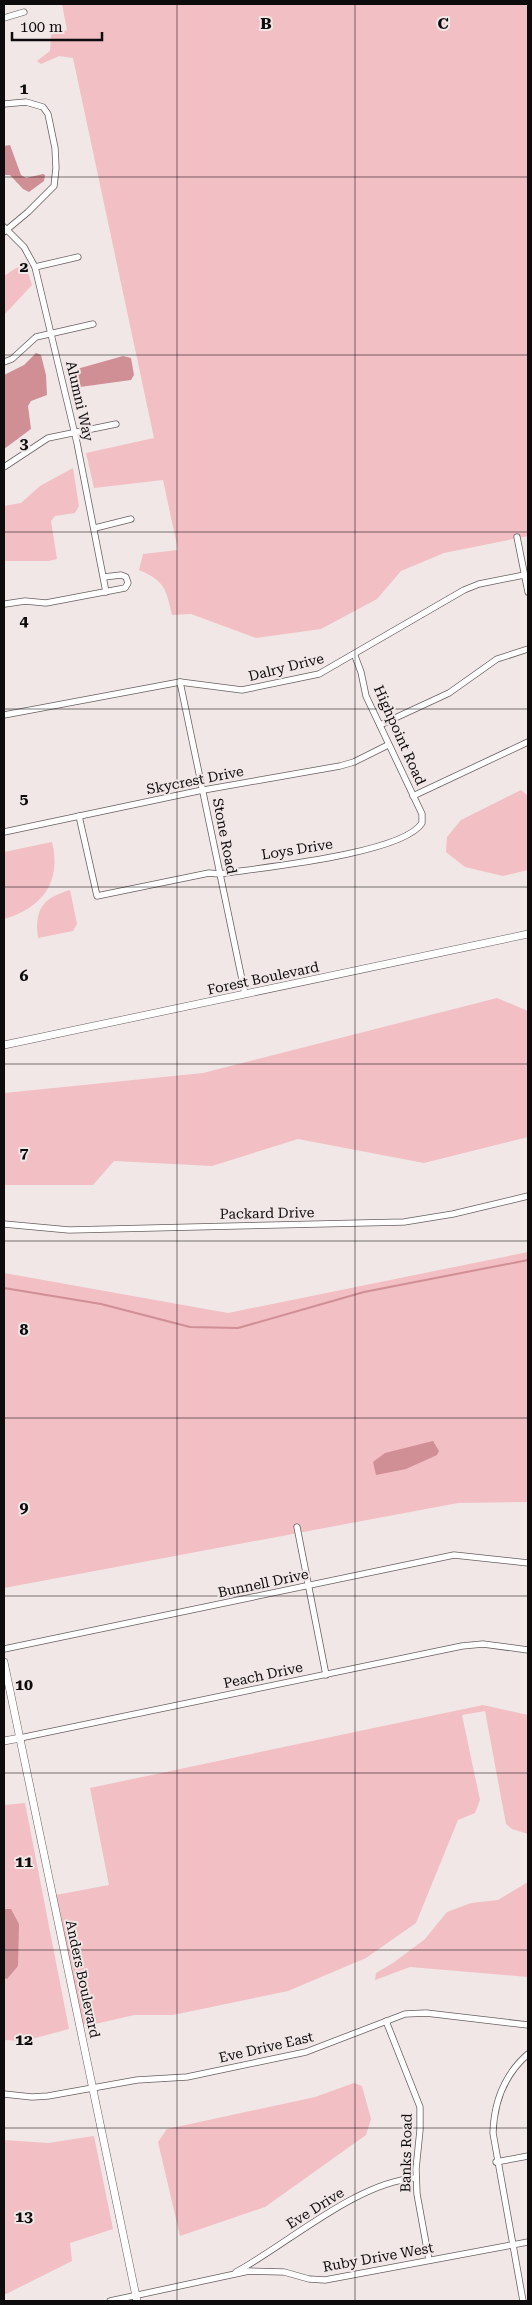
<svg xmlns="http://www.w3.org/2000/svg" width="532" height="2305" font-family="'Roboto Serif',serif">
<rect width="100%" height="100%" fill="#f1e7e7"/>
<g fill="#f1bfc4">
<path d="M62,4H528V536L444,553L401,571L377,599L321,629L256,638L191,614L172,615C166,589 165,581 139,570L143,554L178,550L163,480L94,488L86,453L154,438L73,58L59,56L41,64L37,61L50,51L51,35L67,30Z"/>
<path d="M26,266L32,285L4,315V276L16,268Z"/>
<path d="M73,468L79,506L75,513L55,516L51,521L57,559L49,561H4V506L21,503L40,486Z"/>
<path d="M521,790L528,796V870L503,876L465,867L446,852L447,837L461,820Z"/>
<path d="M52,842C62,882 42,908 4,919V852Z"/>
<path d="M70,890L77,924L73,931L38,938C34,909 43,898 70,890Z"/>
<path d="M497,998L528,1011V1137L424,1163L298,1139L212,1166L114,1161L93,1185H4V1093L203,1073Z"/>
<path d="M528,1252V1502L458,1503L4,1588V1273L228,1313Z"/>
<path d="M483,1705L528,1715V1834L512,1829L506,1824L485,1711L462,1715L480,1800L475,1813L458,1820L416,1923L366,1958L288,1991L173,2015H134L95,2024H83L56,1895L109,1885L90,1788Z"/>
<path d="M25,1803L69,2029L24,2041L4,2040V1805Z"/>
<path d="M528,1882V1977L410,1967L375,1980L376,1973L393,1963L425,1939L447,1912L471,1903L498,1900Z"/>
<path d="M354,2083L362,2086L371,2119L366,2135L265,2207L180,2236L158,2142L167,2129L315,2097Z"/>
<path d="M94,2136L113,2229L70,2243L72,2261L4,2295V2140L48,2143Z"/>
</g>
<g fill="#d08e95">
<path d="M10,145L21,175L26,178L43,174L45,175L44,181L29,192L23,189L10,175H4V146Z"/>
<path d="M36,353L41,355L46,375L47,395L31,401L28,406L31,429L4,449V375L24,365Z"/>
<path d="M123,356L131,358L134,375L131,380L80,387L77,369Z"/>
<path d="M433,1441L439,1451L437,1455L406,1469L376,1475L373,1462L385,1453Z"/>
<path d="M4,1909H11L19,1924L18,1966L7,1979L4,1978Z"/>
</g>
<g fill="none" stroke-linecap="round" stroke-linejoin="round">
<path stroke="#d08e95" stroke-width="2" d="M4,1288L101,1304L190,1327L238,1328L364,1292L528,1260"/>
<defs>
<g id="minor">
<path d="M4,18L24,12"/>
<path d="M4,104L26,102L43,107L48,114L55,148L56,168L54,186L28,212L4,232"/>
<path d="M4,227L24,247L35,267L77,443L106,592"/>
<path d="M35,267L78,257"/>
<path d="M4,362L12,359L36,337L93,324"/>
<path d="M4,467L48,438L116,424"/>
<path d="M95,528L131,519"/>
<path d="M517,537L528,592"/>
<path d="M5,604L25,601L46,603L125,588L128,583L126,577L121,575L104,577"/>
<path d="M180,682L245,994"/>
<path d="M4,715L180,682L242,690L319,674L464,590L479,584L524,575"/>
<path d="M380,725L449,693L497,659L528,649"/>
<path d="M413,796L528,742"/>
<path d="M79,816L97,896L209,873L219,874C258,868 403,854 422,823V814L366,696L361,672L355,656"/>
<path d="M4,832L198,791L340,766L354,762L388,745"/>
<path d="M4,1224L69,1230L404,1222L453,1214L528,1196"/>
<path d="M297,1527L326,1675"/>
<path d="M4,1649L454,1555L528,1563"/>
<path d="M20,1738L462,1646L483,1644L528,1650"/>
<path d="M386,2021L420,2107V2130L416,2169L417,2194L429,2260"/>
<path d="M4,2094L32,2097L48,2096L137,2080L187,2077L306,2052L405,2014L426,2013L528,2025"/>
<path d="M496,2162L528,2156"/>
<path d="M236,2272C289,2243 357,2182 416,2178"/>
<path d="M110,2301L249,2271L284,2272L309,2279L325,2280L528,2242"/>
<path d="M523,2301L493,2133C494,2102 505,2074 528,2054"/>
</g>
<g id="tertiary">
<path d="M4,1045L528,934"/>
<path d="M4,1662L137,2301"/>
<path d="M4,1741L20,1738"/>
</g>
</defs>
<use href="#minor" stroke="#685f60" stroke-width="7"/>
<use href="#tertiary" stroke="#685f60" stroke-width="8"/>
<use href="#minor" stroke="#fff" stroke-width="5.5"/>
<use href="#tertiary" stroke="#fff" stroke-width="7"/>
</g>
<path fill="none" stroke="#0e0b0c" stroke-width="1" stroke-opacity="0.55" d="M177,4V2301M355,4V2301M4,177H528M4,355H528M4,532H528M4,709H528M4,887H528M4,1064H528M4,1241H528M4,1418H528M4,1596H528M4,1773H528M4,1950H528M4,2128H528"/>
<g text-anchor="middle" stroke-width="4" stroke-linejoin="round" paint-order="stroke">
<g font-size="14" fill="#0e0b0c" stroke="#f1e7e7">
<text transform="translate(80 401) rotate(77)" y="5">Alumni Way</text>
<text transform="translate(286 667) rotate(-14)" y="5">Dalry Drive</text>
<text transform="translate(400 735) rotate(66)" y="5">Highpoint Road</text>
<text transform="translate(195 780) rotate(-11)" y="5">Skycrest Drive</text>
<text transform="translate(225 836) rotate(79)" y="5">Stone Road</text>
<text transform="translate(297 849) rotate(-9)" y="5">Loys Drive</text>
<text transform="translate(263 978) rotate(-12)" y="5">Forest Boulevard</text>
<text transform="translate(267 1213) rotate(-1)" y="5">Packard Drive</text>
<text transform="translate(263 1583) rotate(-12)" y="5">Bunnell Drive</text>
<text transform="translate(263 1675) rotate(-12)" y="5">Peach Drive</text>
<text transform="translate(83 1979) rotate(78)" y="5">Anders Boulevard</text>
<text transform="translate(266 2047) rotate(-13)" y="5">Eve Drive East</text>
<text transform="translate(406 2153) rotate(-89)" y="5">Banks Road</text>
<text transform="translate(315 2208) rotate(-32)" y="5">Eve Drive</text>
<text transform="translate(378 2257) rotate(-10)" y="5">Ruby Drive West</text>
</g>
</g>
<g font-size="16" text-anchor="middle" font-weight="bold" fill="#0e0b0c" stroke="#f1e7e7" stroke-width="4" stroke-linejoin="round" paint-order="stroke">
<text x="266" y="29">B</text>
<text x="443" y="29">C</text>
<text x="24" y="94">1</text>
<text x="24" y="272">2</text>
<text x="24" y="449">3</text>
<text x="24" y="626">4</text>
<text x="24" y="804">5</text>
<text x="24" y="981">6</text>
<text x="24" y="1158">7</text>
<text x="24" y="1335">8</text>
<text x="24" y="1513">9</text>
<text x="24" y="1690">10</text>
<text x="24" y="1867">11</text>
<text x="24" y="2045">12</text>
<text x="24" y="2222">13</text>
</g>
<rect width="532" height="2305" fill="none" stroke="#0e0b0c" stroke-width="10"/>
<path d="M12 32v8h90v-8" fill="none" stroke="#0e0b0c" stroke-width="2.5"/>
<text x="20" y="32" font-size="15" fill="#0e0b0c" stroke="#f1e7e7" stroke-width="4" paint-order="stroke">100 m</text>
</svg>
